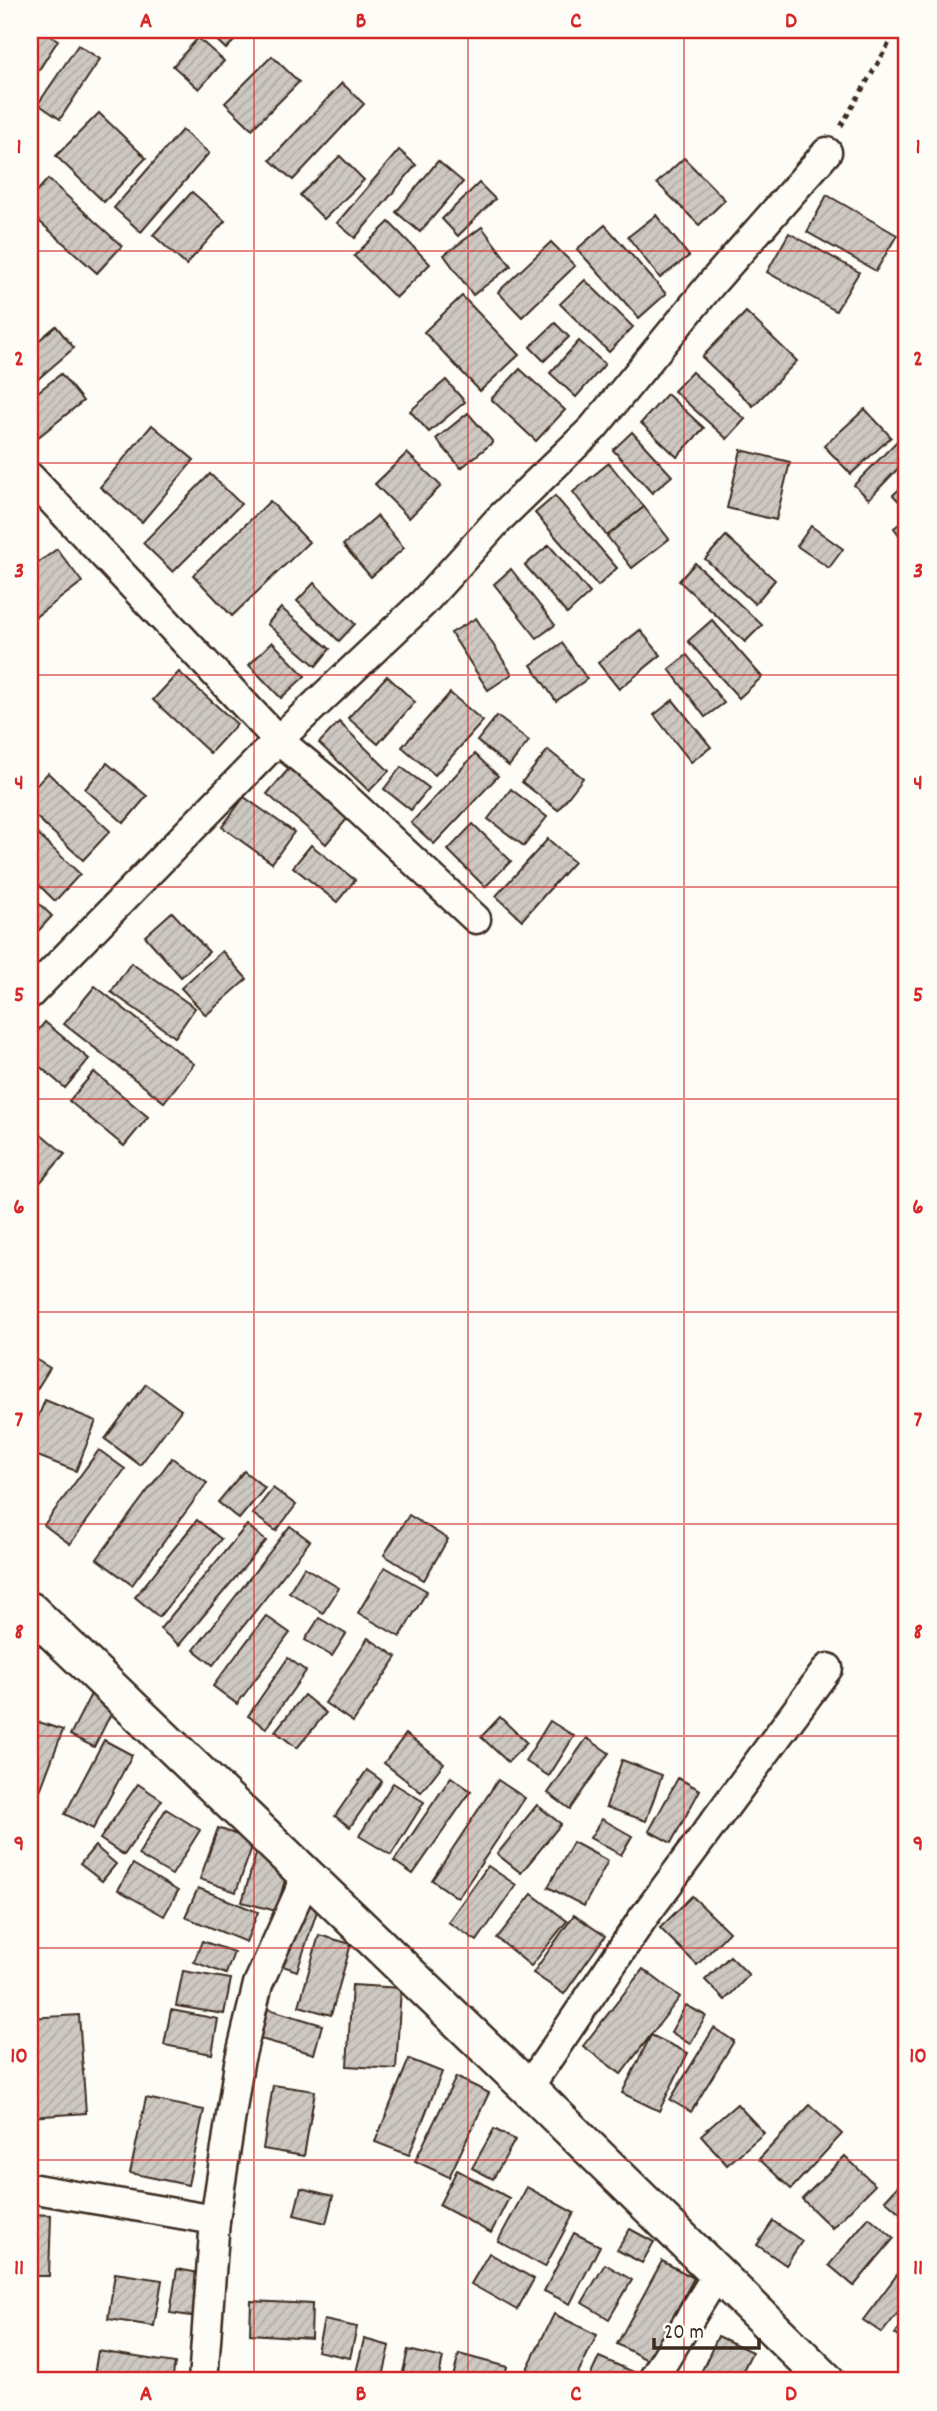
<svg xmlns="http://www.w3.org/2000/svg" width="937" height="2411" font-family="Dekko,sans-serif">
<defs>
<pattern id="building-hatch" width="6" height="6" patternUnits="userSpaceOnUse" patternTransform="scale(1.75)"><rect width="6" height="6" fill="#cdc8c2"/><path d="M-1 1l2-2M0 6l6-6M5 7l2-2" fill="none" stroke="#b1aca6"/></pattern>
</defs>
<rect width="100%" height="100%" fill="#fdfcf7"/>
<filter id="ink" filterUnits="userSpaceOnUse"><feTurbulence type="fractalNoise" baseFrequency=".0143" numOctaves="2"/><feDisplacementMap in="SourceGraphic" scale="14" xChannelSelector="R" yChannelSelector="G"/><feConvolveMatrix kernelMatrix="1 2 1 2 8 2 1 2 1" color-interpolation-filters="sRGB"/></filter>
<g filter="url(#ink)">
<g fill="url(#building-hatch)" stroke="#3b2a1e" stroke-width="2">
<path d="M40,30L58,40L30,84V46Z"/>
<path d="M206,30H245L226,49Z"/>
<path d="M198,38L224,61L199,89L173,66Z"/>
<path d="M78,45L100,59L60,119L38,104Z"/>
<path d="M272,56L299,82L252,129L225,103Z"/>
<path d="M342,83L364,104L293,180L270,160Z"/>
<path d="M99,113L146,158L104,202L56,156Z"/>
<path d="M182,130L209,153L141,232L114,208Z"/>
<path d="M399,150L416,165L355,238L337,223Z"/>
<path d="M340,156L364,180L324,219L300,195Z"/>
<path d="M684,158L725,200L699,225L657,183Z"/>
<path d="M438,161L463,182L420,232L396,212Z"/>
<path d="M48,179L122,246L97,273L30,213V199Z"/>
<path d="M479,183L495,199L458,236L442,219Z"/>
<path d="M192,192L225,221L186,265L153,235Z"/>
<path d="M827,195L897,235L876,271L807,232Z"/>
<path d="M656,215L689,256L660,278L628,237Z"/>
<path d="M389,222L430,264L396,298L354,256Z"/>
<path d="M605,225L666,294L639,318L577,249Z"/>
<path d="M482,227L511,266L473,295L444,255Z"/>
<path d="M789,233L859,272L836,311L767,272Z"/>
<path d="M551,242L575,266L522,317L498,292Z"/>
<path d="M585,280L633,327L609,352L560,304Z"/>
<path d="M462,296L519,355L480,391L424,332Z"/>
<path d="M746,312L797,361L753,406L702,357Z"/>
<path d="M555,323L569,337L544,361L530,347Z"/>
<path d="M56,326L74,348L38,379L30,369V348Z"/>
<path d="M579,341L605,364L576,397L550,373Z"/>
<path d="M520,369L565,410L536,441L491,399Z"/>
<path d="M692,372L745,419L727,439L674,391Z"/>
<path d="M61,374L83,401L37,438L30,430V398Z"/>
<path d="M446,380L465,402L429,432L410,411Z"/>
<path d="M667,394L704,428L677,457L641,423Z"/>
<path d="M865,409L891,437L851,474L824,446Z"/>
<path d="M468,413L493,442L461,468L436,439Z"/>
<path d="M152,425L194,460L142,522L100,487Z"/>
<path d="M632,432L672,476L652,493L613,450Z"/>
<path d="M904,434L907,436V459L869,499L854,485Z"/>
<path d="M741,450L790,462L776,520L727,508Z"/>
<path d="M407,453L441,486L409,518L375,484Z"/>
<path d="M609,463L644,507L607,536L573,492Z"/>
<path d="M210,474L241,504L173,572L143,543Z"/>
<path d="M905,484L907,486L906,509L893,495Z"/>
<path d="M555,496L617,568L598,586L535,513Z"/>
<path d="M270,501L309,542L232,616L193,575Z"/>
<path d="M644,507L669,539L632,568L607,536Z"/>
<path d="M377,516L404,548L371,577L343,545Z"/>
<path d="M907,518V546L894,528Z"/>
<path d="M811,526L843,549L829,568L797,546Z"/>
<path d="M726,536L775,580L755,604L705,559Z"/>
<path d="M549,545L590,593L567,614L525,565Z"/>
<path d="M57,549L82,582L30,621V569Z"/>
<path d="M695,563L762,625L745,642L679,581Z"/>
<path d="M511,569L555,625L537,638L494,584Z"/>
<path d="M314,583L355,624L339,641L297,601Z"/>
<path d="M281,608L330,649L316,666L267,624Z"/>
<path d="M476,618L512,674L488,690L451,633Z"/>
<path d="M712,620L762,677L739,698L688,641Z"/>
<path d="M640,630L661,655L619,689L598,663Z"/>
<path d="M272,642L305,676L281,698L249,665Z"/>
<path d="M562,643L587,679L556,701L531,665Z"/>
<path d="M687,655L724,703L705,717L669,669Z"/>
<path d="M179,672L237,724L210,753L153,700Z"/>
<path d="M387,676L415,702L378,744L348,718Z"/>
<path d="M450,693L483,721L435,775L402,747Z"/>
<path d="M673,700L711,747L691,762L654,715Z"/>
<path d="M497,716L529,741L509,766L477,741Z"/>
<path d="M339,722L389,771L369,791L319,743Z"/>
<path d="M548,750L583,778L558,810L522,782Z"/>
<path d="M475,754L498,776L434,844L411,823Z"/>
<path d="M107,763L147,796L124,823L85,789Z"/>
<path d="M293,764L352,813L326,844L267,794Z"/>
<path d="M401,767L429,788L411,810L384,789Z"/>
<path d="M48,773L110,831L83,860L30,811V792Z"/>
<path d="M511,789L547,817L524,846L488,819Z"/>
<path d="M244,797L294,832L272,863L222,827Z"/>
<path d="M473,824L511,861L485,887L448,850Z"/>
<path d="M30,827L80,874L55,901L30,876Z"/>
<path d="M548,839L574,862L522,920L496,896Z"/>
<path d="M311,845L355,880L337,902L293,867Z"/>
<path d="M30,895L52,916L30,940Z"/>
<path d="M172,912L209,952L181,977L145,936Z"/>
<path d="M222,951L247,979L206,1015L181,988Z"/>
<path d="M131,963L195,1008L175,1037L111,992Z"/>
<path d="M95,986L194,1064L164,1102L64,1024Z"/>
<path d="M45,1022L89,1059L65,1088L30,1058V1040Z"/>
<path d="M94,1072L148,1117L124,1146L69,1101Z"/>
<path d="M35,1129L65,1154L30,1194V1136Z"/>
<path d="M30,1356L50,1368L32,1397L30,1396Z"/>
<path d="M146,1384L181,1410L140,1465L105,1439Z"/>
<path d="M45,1400L96,1421L76,1471L30,1453V1437Z"/>
<path d="M99,1450L125,1469L70,1544L44,1525Z"/>
<path d="M172,1458L207,1483L132,1585L97,1559Z"/>
<path d="M244,1471L265,1488L239,1519L218,1502Z"/>
<path d="M273,1488L296,1505L276,1531L253,1514Z"/>
<path d="M409,1515L448,1539L424,1580L384,1555Z"/>
<path d="M197,1520L221,1539L159,1617L135,1597Z"/>
<path d="M247,1525L266,1541L179,1645L160,1629Z"/>
<path d="M290,1526L310,1541L213,1665L194,1650Z"/>
<path d="M304,1567L339,1588L323,1613L289,1592Z"/>
<path d="M385,1567L427,1591L400,1637L358,1613Z"/>
<path d="M266,1616L290,1633L237,1704L213,1686Z"/>
<path d="M319,1618L346,1634L332,1656L305,1640Z"/>
<path d="M368,1638L397,1657L353,1722L325,1703Z"/>
<path d="M288,1658L306,1671L266,1728L248,1716Z"/>
<path d="M91,1694L115,1706L94,1747L70,1735Z"/>
<path d="M304,1695L326,1713L297,1748L275,1731Z"/>
<path d="M500,1717L527,1743L508,1762L481,1737Z"/>
<path d="M30,1719L63,1730L38,1796L30,1793Z"/>
<path d="M550,1721L574,1736L549,1776L525,1761Z"/>
<path d="M406,1734L444,1763L421,1792L384,1763Z"/>
<path d="M587,1738L609,1753L570,1809L548,1793Z"/>
<path d="M104,1740L132,1755L93,1829L65,1814Z"/>
<path d="M622,1760L662,1775L646,1821L606,1807Z"/>
<path d="M367,1770L382,1781L350,1827L335,1816Z"/>
<path d="M451,1777L471,1791L413,1874L394,1861Z"/>
<path d="M678,1778L700,1790L671,1843L649,1831Z"/>
<path d="M498,1780L525,1798L458,1898L432,1880Z"/>
<path d="M393,1783L424,1802L391,1855L359,1836Z"/>
<path d="M138,1784L162,1800L124,1855L100,1839Z"/>
<path d="M537,1805L561,1824L521,1873L497,1854Z"/>
<path d="M166,1809L200,1830L172,1875L138,1855Z"/>
<path d="M602,1819L632,1836L621,1855L590,1838Z"/>
<path d="M218,1828L254,1841L236,1892L200,1879Z"/>
<path d="M573,1842L608,1861L584,1906L548,1887Z"/>
<path d="M95,1846L116,1864L102,1881L80,1864Z"/>
<path d="M256,1854L290,1863L276,1911L242,1902Z"/>
<path d="M133,1864L178,1891L164,1916L118,1890Z"/>
<path d="M488,1866L516,1885L477,1941L448,1922Z"/>
<path d="M198,1888L258,1912L246,1942L185,1917Z"/>
<path d="M532,1894L567,1921L531,1966L497,1938Z"/>
<path d="M692,1896L729,1932L697,1965L660,1928Z"/>
<path d="M298,1901L318,1908L297,1971L277,1964Z"/>
<path d="M574,1915L605,1936L564,1994L533,1973Z"/>
<path d="M319,1935L351,1944L331,2015L299,2006Z"/>
<path d="M202,1941L234,1952L226,1974L194,1962Z"/>
<path d="M730,1956L749,1975L725,2000L705,1980Z"/>
<path d="M643,1969L680,1997L621,2074L583,2046Z"/>
<path d="M183,1971L231,1979L224,2014L176,2006Z"/>
<path d="M352,1985L401,1988L396,2069L347,2066Z"/>
<path d="M686,2005L706,2016L690,2044L671,2032Z"/>
<path d="M265,2008L322,2025L314,2054L257,2038Z"/>
<path d="M171,2010L218,2019L212,2054L164,2045Z"/>
<path d="M79,2015L86,2113L30,2117V2018Z"/>
<path d="M714,2028L734,2041L691,2112L670,2100Z"/>
<path d="M651,2035L688,2053L659,2111L622,2093Z"/>
<path d="M409,2059L442,2072L409,2155L375,2142Z"/>
<path d="M456,2077L489,2093L449,2177L415,2161Z"/>
<path d="M273,2085L315,2091L304,2156L263,2149Z"/>
<path d="M146,2098L204,2110L188,2185L130,2173Z"/>
<path d="M737,2104L764,2133L727,2165L701,2135Z"/>
<path d="M810,2105L842,2134L791,2189L759,2159Z"/>
<path d="M494,2129L515,2140L493,2179L472,2168Z"/>
<path d="M845,2156L875,2185L832,2228L802,2199Z"/>
<path d="M457,2170L509,2198L491,2233L439,2205Z"/>
<path d="M907,2176V2219L885,2200Z"/>
<path d="M527,2187L574,2213L545,2267L498,2241Z"/>
<path d="M301,2188L333,2196L326,2223L294,2215Z"/>
<path d="M30,2214L51,2215L49,2276H30Z"/>
<path d="M869,2217L894,2238L854,2286L829,2265Z"/>
<path d="M773,2221L802,2241L786,2265L757,2245Z"/>
<path d="M630,2229L654,2242L642,2263L617,2250Z"/>
<path d="M574,2233L600,2246L570,2304L544,2291Z"/>
<path d="M489,2253L534,2279L517,2310L471,2284Z"/>
<path d="M662,2261L694,2278L649,2361L617,2344Z"/>
<path d="M605,2264L632,2280L609,2319L582,2303Z"/>
<path d="M905,2264L907,2301L882,2333L863,2320Z"/>
<path d="M177,2269L205,2274L198,2317L170,2313Z"/>
<path d="M115,2273L162,2280L154,2326L108,2319Z"/>
<path d="M251,2301L312,2304L311,2338L250,2334Z"/>
<path d="M554,2314L597,2335L574,2381H553L527,2369Z"/>
<path d="M907,2318V2343L895,2334Z"/>
<path d="M324,2320L357,2327L350,2358L317,2351Z"/>
<path d="M718,2336L752,2352L738,2381H697Z"/>
<path d="M364,2339L390,2346L382,2381H354Z"/>
<path d="M408,2350L443,2358L438,2381H401Z"/>
<path d="M98,2351L175,2363L172,2381H93Z"/>
<path d="M459,2354L507,2367L503,2381H452Z"/>
<path d="M599,2357L636,2373L632,2381H588Z"/>
</g>
<g fill="none" stroke-linecap="round" stroke-linejoin="round">
<defs>
<g id="minor">
<path d="M30,477L278,740L327,780L476,919"/>
<path d="M30,994L278,740L423,603L499,519L593,428L712,283L827,152"/>
<path d="M528,2088L643,1918L828,1668"/>
<path d="M30,2188L215,2220L239,2063L258,1984L307,1875"/>
<path d="M203,2381L215,2220"/>
<path d="M652,2381L717,2274"/>
</g>
<path id="tertiary" d="M30,1610L528,2088L827,2381"/>
</defs>
<use href="#minor" stroke="#3b2a1e" stroke-width="33"/>
<use href="#tertiary" stroke="#3b2a1e" stroke-width="40"/>
<path stroke="#3b2a1e" stroke-width="4.5" stroke-dasharray="5 5" stroke-linecap="butt" d="M841,126L897,30"/>
<use href="#minor" stroke="#fdfcf7" stroke-width="28"/>
<use href="#tertiary" stroke="#fdfcf7" stroke-width="35"/>
</g>
</g>
<path fill="none" stroke="#d62828" stroke-width="2" stroke-opacity="0.55" d="M254,30V2381M468,30V2381M684,30V2381M30,251H907M30,463H907M30,675H907M30,887H907M30,1099H907M30,1312H907M30,1524H907M30,1736H907M30,1948H907M30,2160H907"/>
<rect width="937" height="2411" fill="none" stroke="#fdfcf7" stroke-width="77"/>
<path d="M654 2338v10h105v-10" fill="none" stroke="#3b2a1e" stroke-width="3.5"/>
<text x="664" y="2338" font-size="21" fill="#3b2a1e" stroke="#fdfcf7" stroke-width="5" paint-order="stroke">20 m</text>
<rect x="38" y="38" width="860" height="2334" fill="none" stroke="#d62828" stroke-width="2.5"/>
<g font-size="23" text-anchor="middle" font-weight="bold" fill="#d62828">
<text x="146" y="27">A</text>
<text x="361" y="27">B</text>
<text x="576" y="27">C</text>
<text x="791" y="27">D</text>
<text x="19" y="153">1</text>
<text x="918" y="153">1</text>
<text x="19" y="365">2</text>
<text x="918" y="365">2</text>
<text x="19" y="577">3</text>
<text x="918" y="577">3</text>
<text x="19" y="789">4</text>
<text x="918" y="789">4</text>
<text x="19" y="1001">5</text>
<text x="918" y="1001">5</text>
<text x="19" y="1213">6</text>
<text x="918" y="1213">6</text>
<text x="19" y="1426">7</text>
<text x="918" y="1426">7</text>
<text x="19" y="1638">8</text>
<text x="918" y="1638">8</text>
<text x="19" y="1850">9</text>
<text x="918" y="1850">9</text>
<text x="19" y="2062">10</text>
<text x="918" y="2062">10</text>
<text x="19" y="2274">11</text>
<text x="918" y="2274">11</text>
<text x="146" y="2400">A</text>
<text x="361" y="2400">B</text>
<text x="576" y="2400">C</text>
<text x="791" y="2400">D</text>
</g>
</svg>
